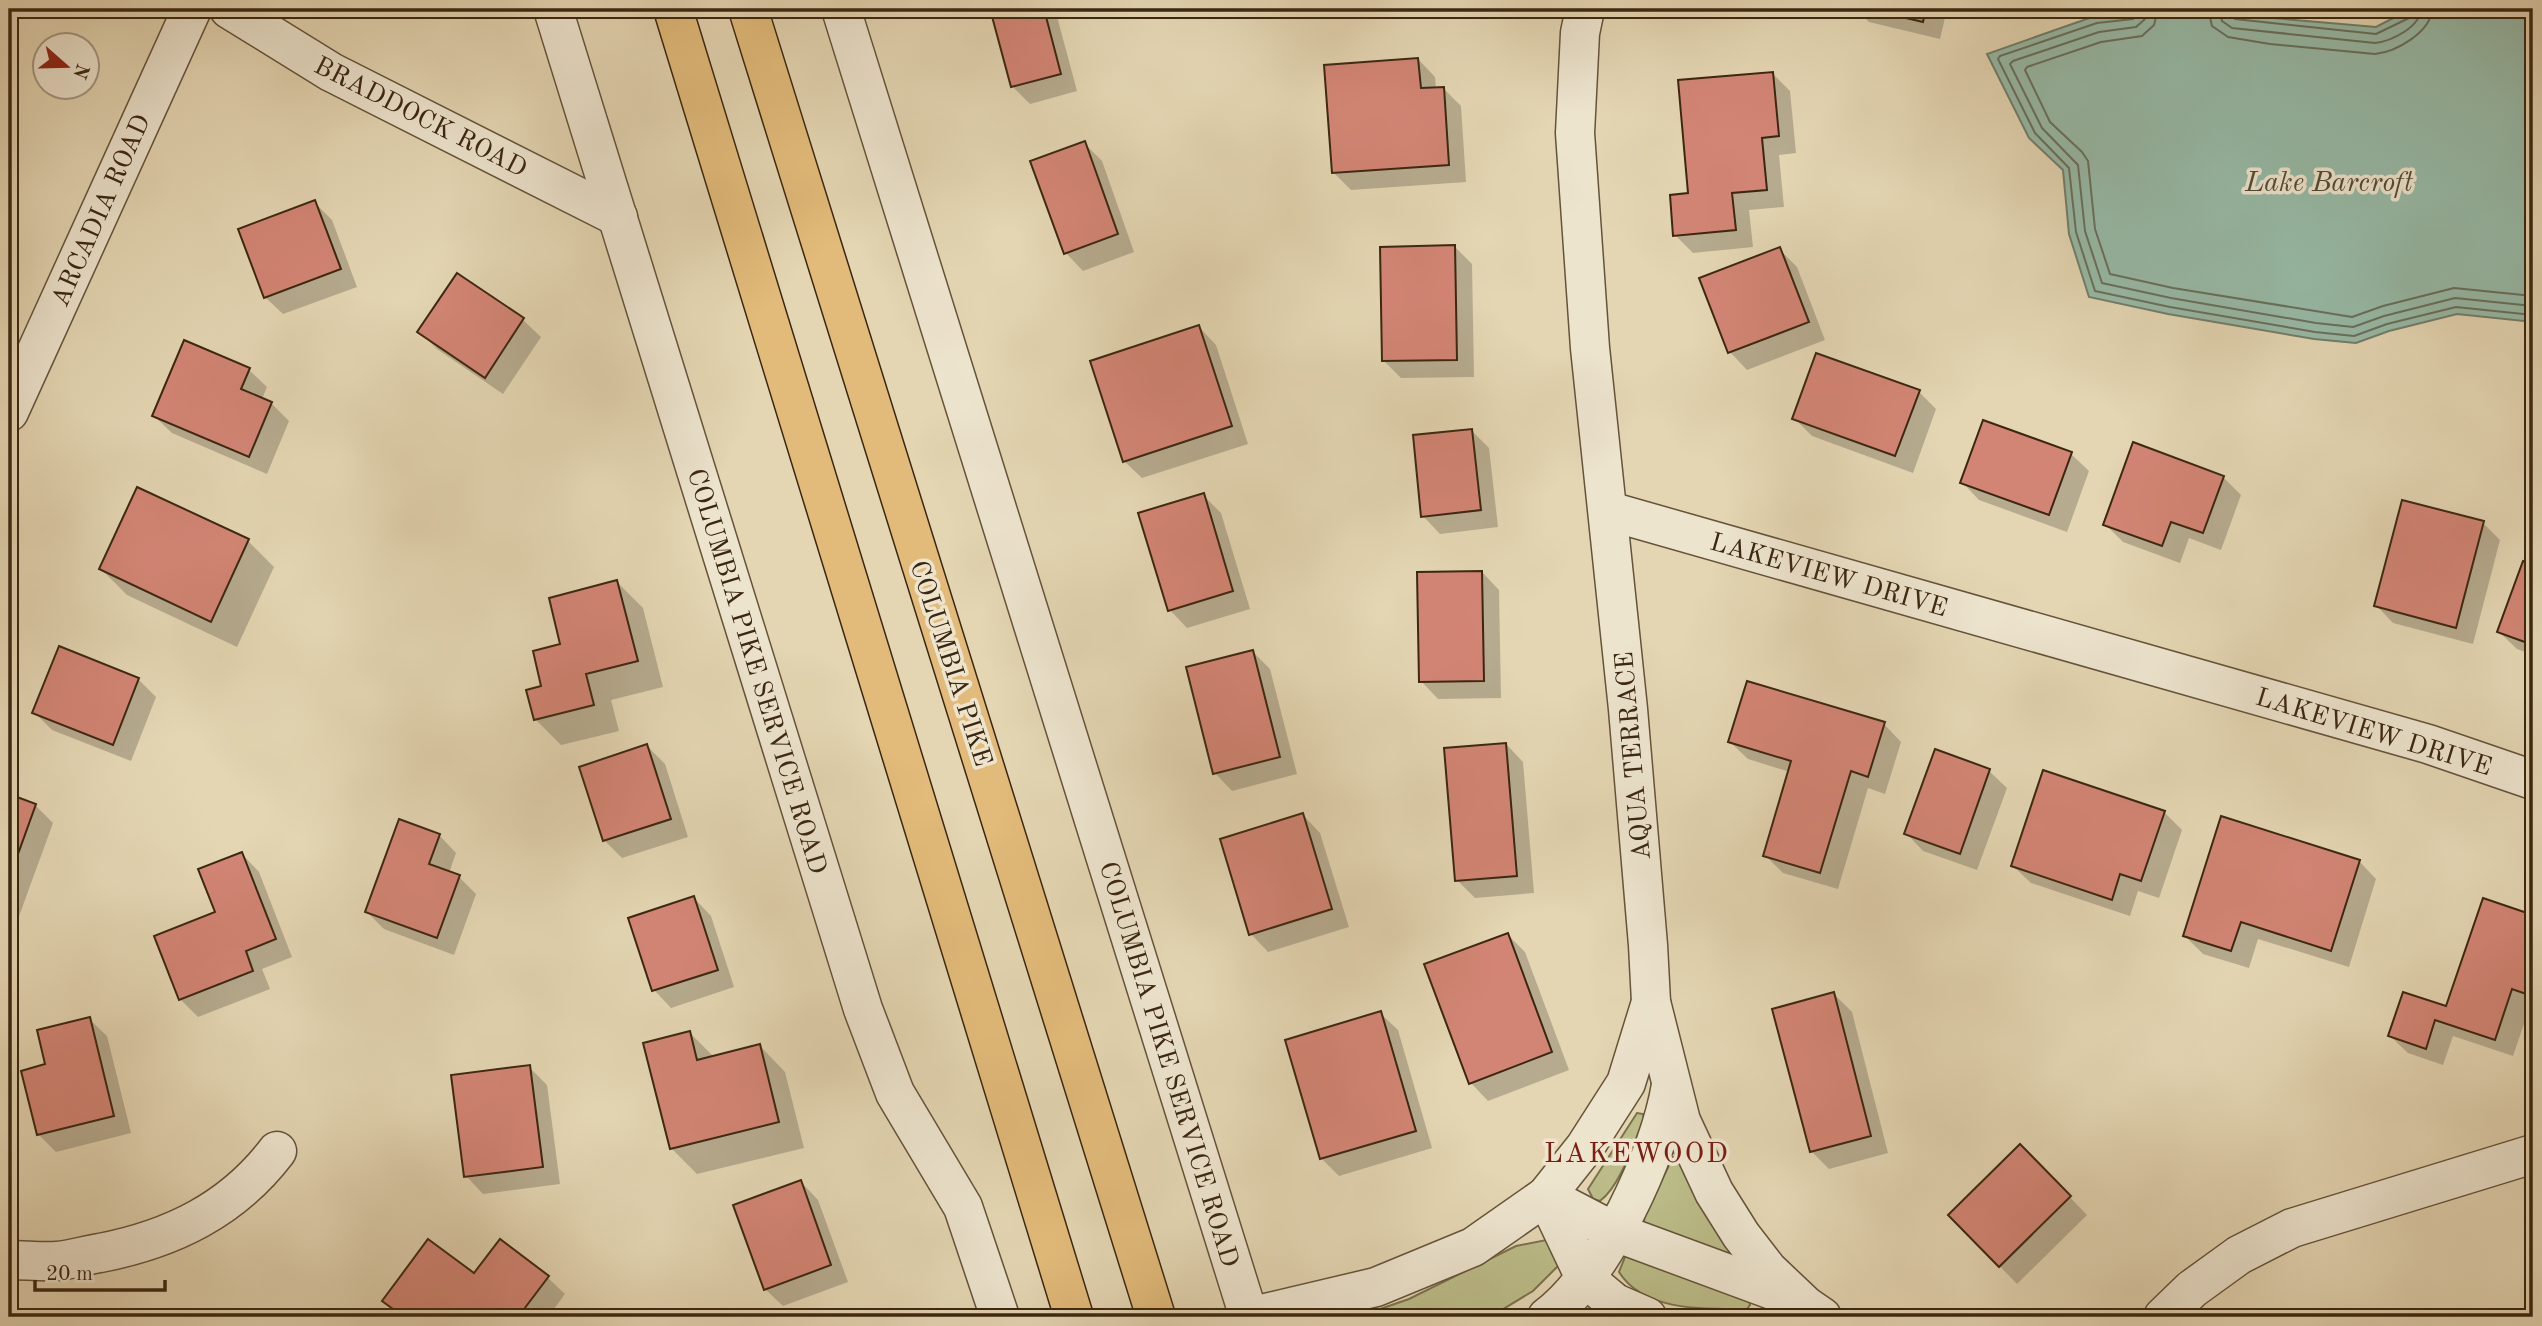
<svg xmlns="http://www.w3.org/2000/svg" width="2542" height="1326" font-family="'Old Standard TT',serif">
<rect width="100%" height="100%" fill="#e4d6b3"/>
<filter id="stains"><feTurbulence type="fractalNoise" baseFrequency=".00286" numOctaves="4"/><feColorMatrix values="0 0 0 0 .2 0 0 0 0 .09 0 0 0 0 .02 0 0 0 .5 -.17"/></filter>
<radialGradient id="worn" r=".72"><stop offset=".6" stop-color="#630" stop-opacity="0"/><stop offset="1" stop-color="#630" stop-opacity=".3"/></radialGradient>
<g fill="#bbbc88" stroke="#7b724c" stroke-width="2">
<path d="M1637,1113L1643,1114L1644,1119C1634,1143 1620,1186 1600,1201L1593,1199L1588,1189Z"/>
<path d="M1679,1155L1731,1253L1728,1258L1643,1225L1645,1215L1673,1157Z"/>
<path d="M1546,1240L1560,1264L1533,1291L1490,1317H1357L1409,1299L1516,1246Z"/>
<path d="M1632,1255L1749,1300L1750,1305L1747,1309C1705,1309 1644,1312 1619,1272L1625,1257Z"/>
</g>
<path fill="#97baa7" stroke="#727f6b" stroke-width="2" d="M2159,9H2213L2273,18L2376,27L2411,9H2533V322L2457,314L2389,331L2356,343L2314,339L2168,314L2089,297L2069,234L2063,170L2029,138L1987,54L2095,16Z"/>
<g fill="#0003">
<path d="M992,9H1055L1077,91L1030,104L1012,86Z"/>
<path d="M1857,9H1947L1940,39L1869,22Z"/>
<path d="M1418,59L1435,77L1436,89H1444L1461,106L1466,182L1351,190L1334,173Z"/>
<path d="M1773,74L1790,91L1796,153L1779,155L1784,207L1749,210L1753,247L1693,253L1675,235L1690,195Z"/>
<path d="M1084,143L1102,161L1134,252L1083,271L1066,253Z"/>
<path d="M314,202L332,220L357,287L283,314L265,297Z"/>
<path d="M1455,247L1472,264L1474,377L1401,378L1383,360Z"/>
<path d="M1779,249L1797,267L1825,340L1747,370L1730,352Z"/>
<path d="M458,276L523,320L541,337L503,394L437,349L420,332Z"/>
<path d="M1199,327L1216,345L1248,444L1142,478L1124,461Z"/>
<path d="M185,342L249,370L267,387L262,399L271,403L289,421L267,474L172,433L154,416Z"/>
<path d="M1919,392L1936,409L1913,473L1812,436L1794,418Z"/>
<path d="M1472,431L1489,448L1498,527L1440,534L1423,516Z"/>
<path d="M2071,454L2089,471L2067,532L1979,500L1962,482Z"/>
<path d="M2223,477L2241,495L2221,550L2189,538L2180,563L2123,542L2105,524Z"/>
<path d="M1203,495L1221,513L1250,609L1187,628L1170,610Z"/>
<path d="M2483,523L2500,540L2473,644L2393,623L2376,605Z"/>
<path d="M248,541L274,567L237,647L127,595L101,569Z"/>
<path d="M2524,563L2533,566V655L2517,649L2499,632Z"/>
<path d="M1482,572L1499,590L1501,698L1438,699L1421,681Z"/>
<path d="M617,582L643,608L663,687L611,700L619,731L561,745L535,719L544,687L563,646Z"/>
<path d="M1253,652L1270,669L1297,774L1232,791L1215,773Z"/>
<path d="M138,679L156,697L131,761L52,730L34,712Z"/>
<path d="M1884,724L1901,742L1885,794L1868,788L1838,889L1783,873L1765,855L1790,772L1748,759L1730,742Z"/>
<path d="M1506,744L1523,762L1534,893L1475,898L1457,880Z"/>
<path d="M647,746L665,764L688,837L622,858L605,841Z"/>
<path d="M1936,751L1989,771L2007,788L1977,870L1923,851L1906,833Z"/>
<path d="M9,796L35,805L53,823L18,919L9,916Z"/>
<path d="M2164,812L2182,830L2159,898L2138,891L2130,916L2031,883L2013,866Z"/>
<path d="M1303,815L1320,833L1349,927L1268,952L1251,934Z"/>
<path d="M439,835L456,853L449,873L459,877L476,894L454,955L384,929L367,912Z"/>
<path d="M242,854L259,872L292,957L262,969L270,989L198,1017L180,999Z"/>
<path d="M2359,861L2376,879L2349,967L2258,939L2249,968L2203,954L2185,936Z"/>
<path d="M694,898L711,916L734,987L671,1008L654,990Z"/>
<path d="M2484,901L2533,917V1007L2530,1006L2513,1056L2453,1036L2443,1065L2408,1053L2390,1036L2448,1008Z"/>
<path d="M1508,935L1525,952L1569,1070L1488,1101L1471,1083Z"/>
<path d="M1834,994L1852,1012L1888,1153L1829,1169L1811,1151Z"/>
<path d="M1380,1013L1398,1030L1432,1148L1339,1176L1321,1158Z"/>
<path d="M89,1019L107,1036L131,1133L56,1152L38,1134L47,1066Z"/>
<path d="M690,1033L714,1057L760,1046L785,1072L804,1148L697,1174L671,1148Z"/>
<path d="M529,1067L547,1085L560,1184L483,1194L466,1176Z"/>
<path d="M2020,1146L2087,1215L2017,1284L1950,1215Z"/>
<path d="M801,1182L818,1200L848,1282L783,1306L765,1289Z"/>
<path d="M474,1275L547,1277L565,1294L548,1317H401L384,1300Z"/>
</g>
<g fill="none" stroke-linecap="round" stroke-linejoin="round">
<g stroke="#69705c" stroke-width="2">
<path d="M2138,9L2137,15L2133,19L2097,23L2000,56L1998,59L2035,133L2069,168L2076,232L2095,291L2170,307L2315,332L2354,336L2387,324L2456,307L2533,315"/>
<path d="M2147,9L2145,19L2136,27L2099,32L2013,61L2010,64L2042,128L2078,165L2085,231L2102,283L2171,298L2316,323L2353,327L2384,316L2455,298L2533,306"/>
<path d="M2158,9L2154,25L2142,36L2101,42L2027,67L2025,70L2050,122L2082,152L2088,161L2095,229L2110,274L2173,288L2352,317L2383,306L2454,288L2533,296"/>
<path d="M2208,9L2212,26L2228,37L2270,44L2375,54C2396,52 2431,32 2432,9"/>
<path d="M2219,9L2222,21L2232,28L2375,43C2392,41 2420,27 2421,9"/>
<path d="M2227,9L2229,15L2235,19L2376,34L2409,18L2413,9"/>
</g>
</g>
<g fill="#d38575" stroke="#3b2711" stroke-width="2">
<path d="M990,9H1044L1061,74L1011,87Z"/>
<path d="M1868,9H1926L1923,22Z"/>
<path d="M1418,58L1421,88L1444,87L1449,165L1332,173L1324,65Z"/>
<path d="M1773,72L1779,136L1762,138L1767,190L1732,193L1736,230L1673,236L1670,195L1688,193L1678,80Z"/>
<path d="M1085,141L1118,234L1064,254L1030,161Z"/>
<path d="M315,200L341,269L264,298L238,229Z"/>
<path d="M1455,245L1457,360L1382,361L1380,247Z"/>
<path d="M1780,247L1809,322L1728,353L1699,278Z"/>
<path d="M457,273L524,318L485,378L417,332Z"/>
<path d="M1199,325L1232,426L1123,462L1090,361Z"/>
<path d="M184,340L250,368L241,389L272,402L249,457L152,416Z"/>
<path d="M1816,353L1920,390L1895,456L1792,419Z"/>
<path d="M1983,420L2072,452L2049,515L1960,483Z"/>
<path d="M1472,429L1481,510L1421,517L1413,435Z"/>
<path d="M2133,442L2224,476L2203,533L2171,522L2162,546L2103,525Z"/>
<path d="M137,487L249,539L211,622L99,569Z"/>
<path d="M1204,493L1233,591L1168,611L1138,513Z"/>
<path d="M2402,500L2484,521L2456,628L2374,606Z"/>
<path d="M2523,561L2533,564V645L2497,632Z"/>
<path d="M1482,571L1484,681L1419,682L1417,572Z"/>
<path d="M617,580L638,661L586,674L594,705L534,720L526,690L541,686L533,651L560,644L549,598Z"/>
<path d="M59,646L139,678L113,745L32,713Z"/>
<path d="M1253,650L1280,757L1213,774L1186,667Z"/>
<path d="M1747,681L1885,722L1868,777L1851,771L1820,873L1763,856L1791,761L1728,742Z"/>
<path d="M1506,743L1517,876L1455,881L1444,748Z"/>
<path d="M647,744L671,819L603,841L579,767Z"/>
<path d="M1935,749L1990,769L1960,854L1904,834Z"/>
<path d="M2043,770L2165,811L2141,881L2120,874L2112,900L2011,866Z"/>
<path d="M9,794L36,804L9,879Z"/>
<path d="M1303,813L1332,909L1249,935L1220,839Z"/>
<path d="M2221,816L2360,860L2331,951L2241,922L2231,951L2183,936Z"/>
<path d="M399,819L440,834L429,864L460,875L437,938L365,912Z"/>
<path d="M242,852L276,939L246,951L253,971L179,1000L154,936L215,912L198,869Z"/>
<path d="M694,896L718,970L652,991L628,918Z"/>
<path d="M2483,898L2533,915L2532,996L2512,989L2495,1040L2435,1020L2426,1049L2388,1036L2403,992L2446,1006Z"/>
<path d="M1508,933L1552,1052L1469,1084L1424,964Z"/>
<path d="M1834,992L1871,1136L1810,1152L1772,1009Z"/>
<path d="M1381,1011L1416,1131L1320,1159L1285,1040Z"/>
<path d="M90,1017L114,1116L37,1135L21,1071L45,1064L37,1030Z"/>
<path d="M690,1031L697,1060L760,1044L779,1122L670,1149L643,1043Z"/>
<path d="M530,1065L543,1167L464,1177L451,1075Z"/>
<path d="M2020,1144L2071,1196L1999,1267L1948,1215Z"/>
<path d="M801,1180L831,1265L764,1290L733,1205Z"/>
<path d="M428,1239L474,1273L500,1239L549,1276L518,1317H471L462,1311L457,1317H404L382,1301Z"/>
</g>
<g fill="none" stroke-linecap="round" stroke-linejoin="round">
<defs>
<g id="street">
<path d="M229,9L331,72L618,217"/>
<path d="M553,9L863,1009L895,1093L963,1207L1000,1317"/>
<path d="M841,9L1249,1317"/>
<path d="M1585,9L1580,33L1575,133L1590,348L1628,709L1648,945L1651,1002L1681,1121L1714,1192L1741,1235L1768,1270L1806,1306L1822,1317"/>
<path d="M9,412L192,9"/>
<path d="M1609,511L2428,744L2533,780"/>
<path d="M1546,1196L1615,1232L1791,1297"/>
<path d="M1546,1196L1585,1278L1615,1303L1647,1317"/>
<path d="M9,1260C25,1260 41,1262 57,1261C71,1260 86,1255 100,1253C172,1239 232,1210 277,1151"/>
<path d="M1249,1317L1376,1287L1473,1247L1546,1196L1585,1147L1626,1083L1651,1002"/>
<path d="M1547,1317C1604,1275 1660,1154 1671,1085"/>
<path d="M2163,1317L2192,1289L2239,1255L2292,1228L2533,1154"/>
</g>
<g id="primary">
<path d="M673,9L1074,1317"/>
<path d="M748,9L1156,1317"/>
</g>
</defs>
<use href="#street" stroke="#65533a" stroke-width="41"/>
<use href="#primary" stroke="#3b2711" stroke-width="41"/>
<use href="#street" stroke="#ede4ce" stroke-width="38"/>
<use href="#primary" stroke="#e2bb7a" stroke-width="38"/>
</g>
<g text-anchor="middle" stroke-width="7" stroke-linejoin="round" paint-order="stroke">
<g font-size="26" fill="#3b2711" stroke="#ede4ce">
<text transform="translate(421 116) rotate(27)" y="9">BRADDOCK ROAD</text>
<text transform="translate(100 210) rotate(-66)" y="9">ARCADIA ROAD</text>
<text transform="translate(1829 574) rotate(16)" y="9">LAKEVIEW DRIVE</text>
<text transform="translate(952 663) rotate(72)" y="9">COLUMBIA PIKE</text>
<text transform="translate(758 671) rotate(73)" y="9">COLUMBIA PIKE SERVICE ROAD</text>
<text transform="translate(2374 731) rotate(17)" y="9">LAKEVIEW DRIVE</text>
<text transform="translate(1632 756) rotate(-95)" y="9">AQUA TERRACE</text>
<text transform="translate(1170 1064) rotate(73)" y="9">COLUMBIA PIKE SERVICE ROAD</text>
</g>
<g font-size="28" font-style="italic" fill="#524c36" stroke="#ede4ce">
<text x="2329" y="191">Lake Barcroft</text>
</g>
<g font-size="28" letter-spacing="2" fill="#7a1f14" stroke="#ede4ce">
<text x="1637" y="1162">LAKEWOOD</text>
</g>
</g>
<rect width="2542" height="1326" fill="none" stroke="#e4d6b3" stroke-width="35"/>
<rect x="10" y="10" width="2521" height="1305" fill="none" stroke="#3b2711" stroke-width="3.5"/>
<rect x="18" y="18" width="2507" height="1291" fill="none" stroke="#3b2711" stroke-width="2"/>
<g transform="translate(66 66) rotate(110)"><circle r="33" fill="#ede4ce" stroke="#a69882" stroke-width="2"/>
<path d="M0-5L12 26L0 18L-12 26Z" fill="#8f2418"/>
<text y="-10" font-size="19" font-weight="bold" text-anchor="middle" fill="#3b2711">N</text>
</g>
<path d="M35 1280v10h130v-10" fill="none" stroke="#3b2711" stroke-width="3.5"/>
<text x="46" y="1280" font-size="21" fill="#3b2711" stroke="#ede4ce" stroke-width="5" paint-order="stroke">20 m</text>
<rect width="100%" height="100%" filter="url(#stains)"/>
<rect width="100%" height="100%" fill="url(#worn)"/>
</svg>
